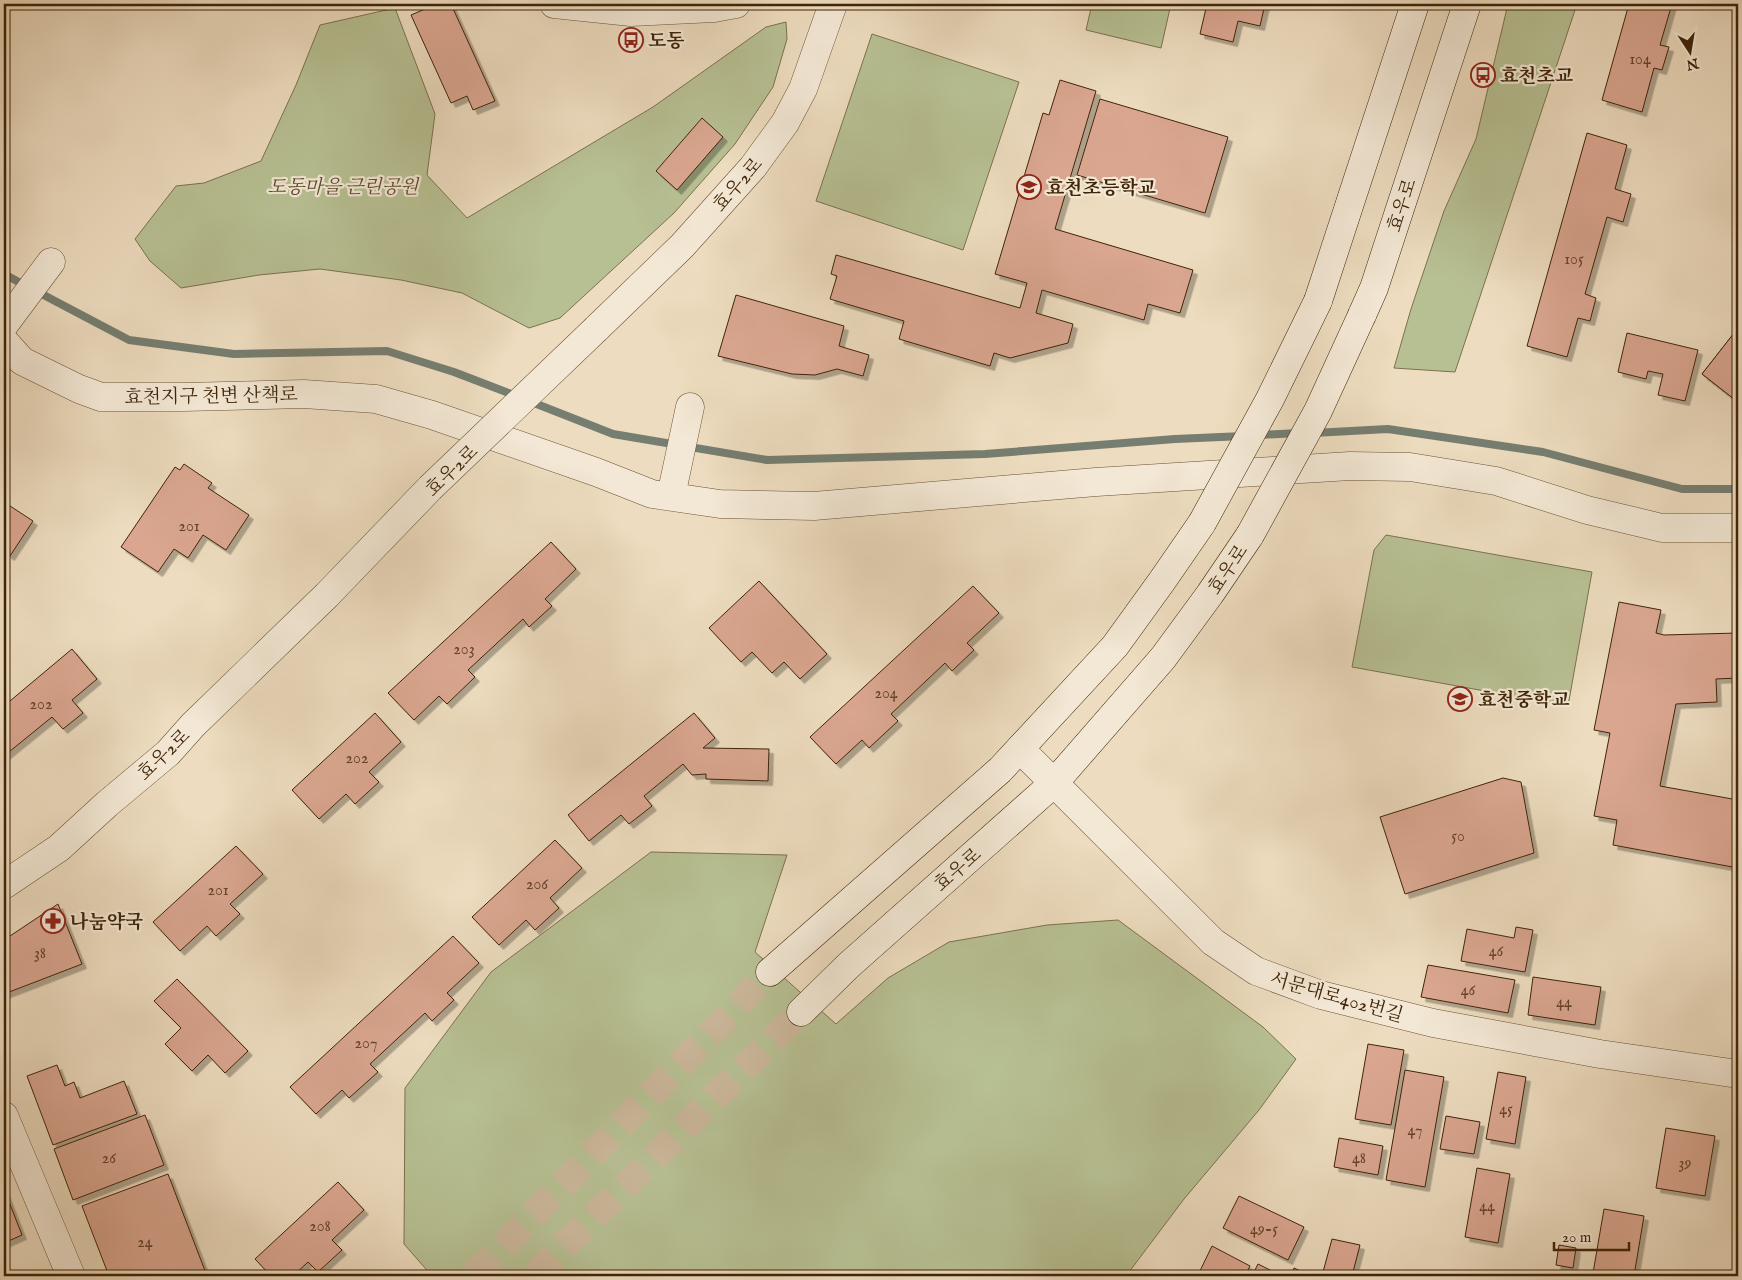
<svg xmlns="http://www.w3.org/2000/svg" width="1742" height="1280" font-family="'IM FELL English','Noto Serif KR',serif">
<defs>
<filter id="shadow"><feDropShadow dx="4.5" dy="4.5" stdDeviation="0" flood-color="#0004"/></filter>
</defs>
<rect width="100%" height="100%" fill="#eddcbf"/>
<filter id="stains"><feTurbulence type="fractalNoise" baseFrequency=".004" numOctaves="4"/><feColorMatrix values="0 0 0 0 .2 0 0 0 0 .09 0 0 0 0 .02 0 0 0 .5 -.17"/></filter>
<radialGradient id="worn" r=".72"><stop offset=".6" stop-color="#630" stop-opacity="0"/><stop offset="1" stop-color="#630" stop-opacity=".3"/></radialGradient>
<g fill="#b7c093" stroke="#7b724d">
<path d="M1092,4H1171L1161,48L1086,30Z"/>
<path d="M1508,4H1577L1455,372L1394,368L1411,309L1444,211L1476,139Z"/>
<path d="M395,8L435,114L427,175L467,218L653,107L766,27L786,22L787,39L773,87L735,144L674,213L560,318L529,328L462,293L401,280L320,269L259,275L181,288L150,261L135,239L176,186L204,183L261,161L296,85L320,25Z"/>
<path d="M872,34L1019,82L963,250L816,201Z"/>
<path d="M1386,535L1592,572L1568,706L1352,667L1374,550Z"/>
<path d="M651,852L787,855L755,952L836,1024L888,978L949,942L1047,925L1118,920L1263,1027L1296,1059L1259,1110L1184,1199L1126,1276H432L404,1244L405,1088L491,972Z"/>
</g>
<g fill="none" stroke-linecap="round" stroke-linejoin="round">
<g stroke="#767e71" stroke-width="8">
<path d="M4,274L26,286"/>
<path d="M36,291L129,340L234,354L387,351L454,372L519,397"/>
<path d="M529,401L613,434L767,460L985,454L1175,439L1244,436"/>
<path d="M1313,433L1388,429L1543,452L1682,489H1738"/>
<path d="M1258,435L1299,433"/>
</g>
</g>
<g fill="#daa690" stroke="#3f2407" filter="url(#shadow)">
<path d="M437,4H451L495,101L473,110L467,96L451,103L411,15Z"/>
<path d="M1207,4H1265L1260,26L1238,21L1233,42L1200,34Z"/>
<path d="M1629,4H1672L1660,45L1669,47L1662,70L1654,68L1642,112L1602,100Z"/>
<path d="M1060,80L1096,91L1055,229L1193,270L1180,313L1148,304L1144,320L1042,290L1036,313L1073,324L1068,343L1010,358L994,353L990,366L899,339L904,321L830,299L837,276L831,274L836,255L1020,308L1027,283L995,274L1043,113L1049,115Z"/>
<path d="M1100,99L1228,137L1205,213L1077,175Z"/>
<path d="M702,118L723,137L677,190L656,171Z"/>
<path d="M1587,133L1627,145L1615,189L1631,194L1623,222L1607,217L1585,294L1596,298L1590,321L1578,318L1567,357L1527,346Z"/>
<path d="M736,295L844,326L839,346L869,355L863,376L837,369L815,375L792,374L718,356Z"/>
<path d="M1738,328V394L1734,399L1702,374Z"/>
<path d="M1738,328V394L1734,399L1702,374Z"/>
<path d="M1627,333L1698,350L1685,401L1658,395L1663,374L1648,371L1646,379L1618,372Z"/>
<path d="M184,464L212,483L208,488L249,515L226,550L203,535L188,558L174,549L158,572L121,547L175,467L180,470Z"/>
<path d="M4,502L33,521L10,556L4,552Z"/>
<path d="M551,542L576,569L545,599L552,606L529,627L523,619L468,670L475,677L447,704L439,696L414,720L388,693Z"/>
<path d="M759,581L827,654L800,679L784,662L772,673L752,652L741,662L709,628Z"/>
<path d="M973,586L999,613L967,643L974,650L952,671L945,663L891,714L898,721L869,748L862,740L836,764L810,737Z"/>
<path d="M1619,602L1661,610L1656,633L1664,635L1738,633V678L1716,679L1717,702L1676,704L1660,786L1738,800V868L1613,845L1617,820L1594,816L1610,733L1594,730Z"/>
<path d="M72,649L97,679L72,700L83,713L63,729L52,717L4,756V706Z"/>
<path d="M375,713L401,742L369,772L379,782L355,804L346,794L319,819L292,790Z"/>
<path d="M694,713L715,738L703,748L769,749L768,781L706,779V774L692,775L683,764L644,796L652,806L629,824L621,815L589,841L568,815Z"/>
<path d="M1503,778L1521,782L1534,853L1405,894L1380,817Z"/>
<path d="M555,840L582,868L550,898L559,908L535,930L526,920L499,945L472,917Z"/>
<path d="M236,846L263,874L230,904L240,914L216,936L207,926L180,951L153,922Z"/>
<path d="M58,904L82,964L4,994V940Z"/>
<path d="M1516,927L1533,930L1525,972L1461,961L1467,929L1514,938Z"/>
<path d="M453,936L479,963L447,993L454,1000L432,1021L425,1013L370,1064L378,1072L349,1098L342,1090L316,1114L290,1087Z"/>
<path d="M1428,965L1515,980L1508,1013L1421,997Z"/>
<path d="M1533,977L1601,987L1595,1025L1528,1015Z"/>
<path d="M177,979L248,1051L225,1073L208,1055L192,1071L165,1044L181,1028L154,1001Z"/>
<path d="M1368,1044L1404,1050L1391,1125L1355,1119Z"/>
<path d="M57,1065L65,1086L74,1082L80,1098L124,1081L137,1114L53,1145L27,1076Z"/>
<path d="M1405,1070L1444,1077L1425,1187L1386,1180Z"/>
<path d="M1498,1072L1526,1077L1515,1144L1486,1139Z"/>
<path d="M145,1115L164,1165L73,1200L54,1149Z"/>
<path d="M1446,1116L1480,1122L1474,1154L1440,1149Z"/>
<path d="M1666,1128L1715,1136L1705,1196L1656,1188Z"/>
<path d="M1339,1138L1383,1146L1378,1175L1334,1167Z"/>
<path d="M1477,1168L1510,1174L1498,1243L1465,1237Z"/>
<path d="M168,1174L207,1276H109L82,1206Z"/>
<path d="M338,1182L364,1210L332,1240L342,1250L318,1272L308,1262L293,1276H271L255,1259Z"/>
<path d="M4,1189L22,1235L4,1243Z"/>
<path d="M1239,1196L1304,1227L1288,1260L1223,1228Z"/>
<path d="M1604,1209L1644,1216L1634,1276H1610L1593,1273Z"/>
<path d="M1332,1239L1360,1245L1352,1276H1341L1323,1272Z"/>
<path d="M1559,1245L1576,1248L1573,1268L1556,1265Z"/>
<path d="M1212,1246L1250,1266L1245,1276L1198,1275Z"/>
<path d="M1258,1264L1282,1276H1252Z"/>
<path d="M1294,1268L1309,1275V1276H1290Z"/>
</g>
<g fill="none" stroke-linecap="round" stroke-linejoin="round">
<g stroke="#cab79a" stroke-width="28" stroke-dasharray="28 14" stroke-linecap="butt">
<path d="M474,1276L770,972"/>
<path d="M534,1276L801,1012"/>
</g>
<defs>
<g id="street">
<path d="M554,4L631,12L714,8L736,4"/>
<path d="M4,325L51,262"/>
<path d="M596,329L682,246L753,167L785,123L803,89L833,4"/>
<path d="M4,341L22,361L79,389L101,397H183L304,394L376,399L432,415L596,472L652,494L720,504L814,506L1096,482L1350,466L1410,467L1496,481L1587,510L1662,528H1738"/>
<path d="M671,496L690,407"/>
<path d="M1020,749L1213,942L1256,971L1321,995L1433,1023L1600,1054L1738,1074"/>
<path d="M4,885L59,848L107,804L168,753L193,725L327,595L430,488"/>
<path d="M4,1116L71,1276"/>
</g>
<g id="secondary">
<path d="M1318,301L1415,4"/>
<path d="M1362,315L1374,288L1467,4"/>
<path d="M770,972L1000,770L1115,646L1162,581L1202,523"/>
<path d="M801,1012L849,965L1054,783L1163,658L1210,594L1250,535"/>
</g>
</defs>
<use href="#street" stroke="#6a5235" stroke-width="29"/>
<use href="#secondary" stroke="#3f2407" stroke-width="29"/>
<use href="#street" stroke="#f3e8d5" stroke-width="28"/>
<use href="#secondary" stroke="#f3e8d5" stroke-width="28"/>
<defs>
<path id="street-bridge" d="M430,488L596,329"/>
<g id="secondary-bridge">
<path d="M1202,523L1270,399L1318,301"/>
<path d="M1250,535L1318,411L1362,315"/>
</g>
</defs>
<use href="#street-bridge" stroke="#6a5235" stroke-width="29" stroke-linecap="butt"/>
<use href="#secondary-bridge" stroke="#3f2407" stroke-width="29" stroke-linecap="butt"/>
<use href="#street-bridge" stroke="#f3e8d5" stroke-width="28"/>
<use href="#secondary-bridge" stroke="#f3e8d5" stroke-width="28"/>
</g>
<defs>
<symbol id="bus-ring" viewBox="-11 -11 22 22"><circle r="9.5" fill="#f3e8d5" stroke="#8f2418" stroke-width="1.5"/><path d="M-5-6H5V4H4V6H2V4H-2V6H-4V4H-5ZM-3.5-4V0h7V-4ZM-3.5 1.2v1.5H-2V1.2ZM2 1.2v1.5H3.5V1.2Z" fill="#8f2418"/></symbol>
<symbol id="school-ring" viewBox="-11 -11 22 22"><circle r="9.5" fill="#f3e8d5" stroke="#8f2418" stroke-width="1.5"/><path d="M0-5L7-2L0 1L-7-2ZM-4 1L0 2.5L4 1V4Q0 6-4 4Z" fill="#8f2418"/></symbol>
<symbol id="pharmacy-ring" viewBox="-11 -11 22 22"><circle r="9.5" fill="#f3e8d5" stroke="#8f2418" stroke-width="1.5"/><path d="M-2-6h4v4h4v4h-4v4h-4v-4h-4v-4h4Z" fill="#8f2418"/></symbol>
</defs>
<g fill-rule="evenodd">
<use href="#bus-ring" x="617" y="26" width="28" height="28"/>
<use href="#bus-ring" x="1469" y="61" width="28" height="28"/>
<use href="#school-ring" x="1015" y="173" width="28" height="28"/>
<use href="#school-ring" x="1446" y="685" width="28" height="28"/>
<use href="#pharmacy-ring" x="39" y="907" width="28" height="28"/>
</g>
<g text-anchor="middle" stroke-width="4.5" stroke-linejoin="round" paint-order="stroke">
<g font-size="16" fill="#664429">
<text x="1640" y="64">104</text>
<text x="1574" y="264">105</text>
<text x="189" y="531">201</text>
<text x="464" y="654">203</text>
<text x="886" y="698">204</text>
<text x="41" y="709">202</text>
<text x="357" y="763">202</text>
<text x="1458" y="841">50</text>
<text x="537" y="889">206</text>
<text x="218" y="895">201</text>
<text x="1496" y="956">46</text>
<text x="40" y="958">38</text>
<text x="1468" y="995">46</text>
<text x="1564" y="1007">44</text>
<text x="366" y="1048">207</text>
<text x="1506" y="1114">45</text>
<text x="1415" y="1135">47</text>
<text x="109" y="1163">26</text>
<text x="1359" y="1163">48</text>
<text x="1685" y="1168">39</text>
<text x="1487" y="1211">44</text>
<text x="320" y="1231">208</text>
<text x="1264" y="1234">49-5</text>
<text x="145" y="1247">24</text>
</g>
<g font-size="19" font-weight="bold" fill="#3f2407" stroke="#f3e8d5" text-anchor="start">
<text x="648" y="47">도동</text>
<text x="1500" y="82">효천초교</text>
<text x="1046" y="194">효천초등학교</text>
<text x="1478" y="706">효천중학교</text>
<text x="70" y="928">나눔약국</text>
</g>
<g font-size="19" fill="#3f2407" stroke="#f3e8d5">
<text transform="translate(737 184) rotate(-49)" y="7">효우2로</text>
<text transform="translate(1401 205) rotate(-72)" y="7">효우로</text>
<text transform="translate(211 395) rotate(-1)" y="7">효천지구 천변 산책로</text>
<text transform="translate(451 470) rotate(-44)" y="7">효우2로</text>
<text transform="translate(1227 569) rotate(-56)" y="7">효우로</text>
<text transform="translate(163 754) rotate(-44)" y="7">효우2로</text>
<text transform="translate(957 869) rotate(-41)" y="7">효우로</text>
<text transform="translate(1337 996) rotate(16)" y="7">서문대로402번길</text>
</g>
<g font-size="19" font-style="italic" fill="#5d4b2a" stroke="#f3e8d5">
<text x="343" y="193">도동마을 근린공원</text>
</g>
</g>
<rect width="1742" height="1280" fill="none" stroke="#eddcbf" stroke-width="20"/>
<rect x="5" y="5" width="1732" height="1270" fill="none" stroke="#3f2407" stroke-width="2.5"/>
<rect x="10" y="10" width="1722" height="1260" fill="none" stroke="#3f2407"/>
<g transform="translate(1690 52) rotate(168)" stroke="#f3e8d5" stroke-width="4" paint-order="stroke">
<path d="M0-4L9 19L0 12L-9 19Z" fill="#3f2407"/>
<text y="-8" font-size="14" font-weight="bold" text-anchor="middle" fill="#3f2407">N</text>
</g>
<path d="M1554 1242v8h75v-8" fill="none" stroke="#3f2407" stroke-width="2.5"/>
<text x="1562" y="1242" font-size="15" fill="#3f2407" stroke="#f3e8d5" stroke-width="4" paint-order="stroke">20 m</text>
<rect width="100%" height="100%" filter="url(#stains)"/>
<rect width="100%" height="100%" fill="url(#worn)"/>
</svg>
